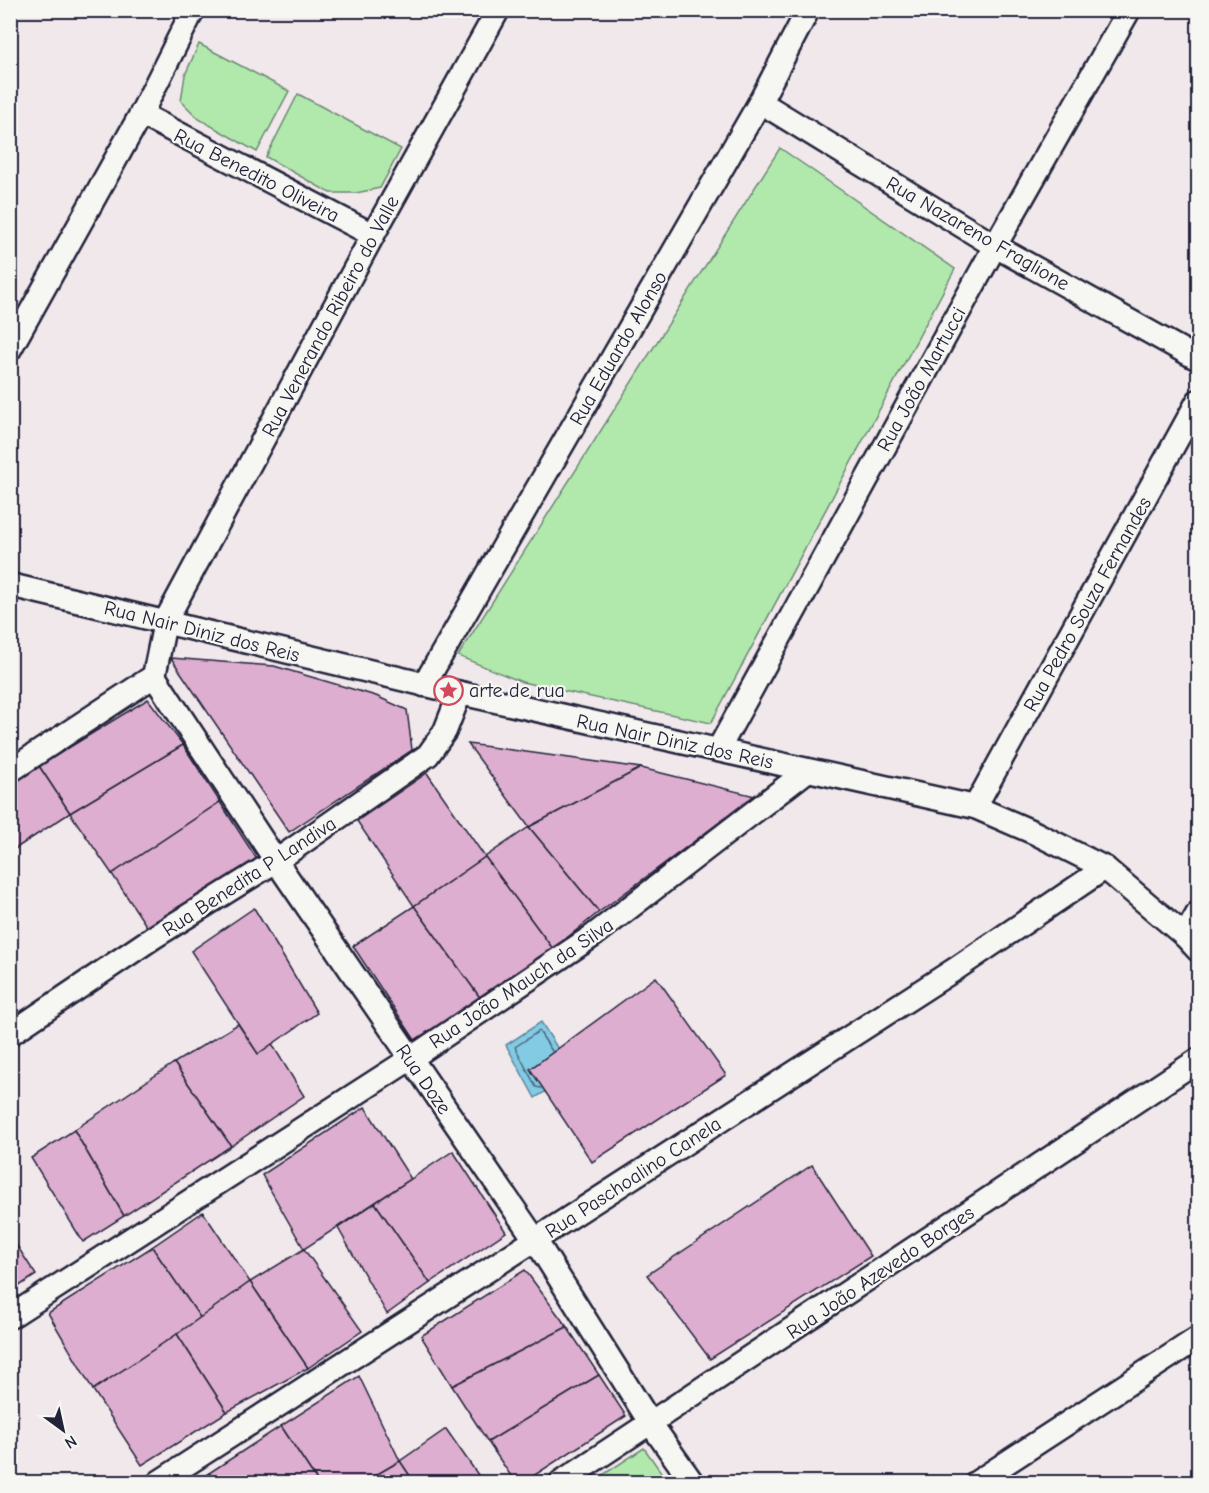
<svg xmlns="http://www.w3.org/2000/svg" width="1209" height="1493" font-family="'Comic Neue',sans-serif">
<rect width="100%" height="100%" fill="#f1e8eb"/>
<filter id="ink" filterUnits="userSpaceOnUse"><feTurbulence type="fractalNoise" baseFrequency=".0167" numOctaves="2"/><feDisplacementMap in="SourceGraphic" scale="12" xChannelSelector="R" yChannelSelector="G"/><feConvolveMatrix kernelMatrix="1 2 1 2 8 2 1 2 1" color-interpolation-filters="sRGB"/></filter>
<g filter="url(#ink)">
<g fill="#b1e9ac" stroke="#6a8674" stroke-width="1.5">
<path d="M199,44L289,91L257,152L199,119L181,101L185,75Z"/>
<path d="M298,94L401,149L380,188L356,193H330L266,157Z"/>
<path d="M780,148L955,269L711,723L522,682L458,656Z"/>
<path d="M644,1448L668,1482H592Z"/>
</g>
<path fill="#83cae3" stroke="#5c87a0" stroke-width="1.5" d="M541,1022L574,1074L535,1098L506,1045Z"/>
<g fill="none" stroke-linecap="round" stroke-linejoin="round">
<path stroke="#49657e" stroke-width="1.5" d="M541,1088L536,1087L515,1047L539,1031L552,1051"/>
</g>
<g fill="#ddaecf" stroke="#22223b" stroke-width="1.5">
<path d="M171,658L274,666L376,696L407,710L412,750L289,832Z"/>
<path d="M148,699L183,745L70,813L39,766Z"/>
<path d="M468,744L641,768L529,827Z"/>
<path d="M183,745L220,802L112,874L70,813Z"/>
<path d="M39,766L70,813L10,852V784Z"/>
<path d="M641,768L755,796L599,912L529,827Z"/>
<path d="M427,773L485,857L414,906L357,821Z"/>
<path d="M220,802L258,861L151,933L112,874Z"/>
<path d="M529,827L599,912L553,949L485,857Z"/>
<path d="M485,857L553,949L481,999L414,906Z"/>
<path d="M414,906L481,999L415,1040L353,946Z"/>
<path d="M254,908L317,1013L258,1054L191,951Z"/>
<path d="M656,977L726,1075L592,1162L530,1069Z"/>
<path d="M238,1024L258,1054L272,1044L304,1096L231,1146L174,1063Z"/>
<path d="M174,1063L231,1146L124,1216L74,1130Z"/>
<path d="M365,1107L411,1179L304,1249L262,1175Z"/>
<path d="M74,1130L124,1216L83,1242L31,1158Z"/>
<path d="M453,1151L506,1232L430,1283L375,1203Z"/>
<path d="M812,1165L871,1256L710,1359L647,1275Z"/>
<path d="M375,1203L430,1283L387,1314L338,1228Z"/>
<path d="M203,1212L250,1282L201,1319L152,1247Z"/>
<path d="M10,1235L36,1275L10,1292Z"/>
<path d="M152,1247L201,1319L93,1390L48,1313Z"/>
<path d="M304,1249L362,1331L308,1368L250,1282Z"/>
<path d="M525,1270L567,1327L452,1386L421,1336Z"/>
<path d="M250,1282L308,1368L227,1412L177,1334Z"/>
<path d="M567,1327L599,1375L488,1442L452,1386Z"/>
<path d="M177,1334L227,1412L142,1465L93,1390Z"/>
<path d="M599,1375L626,1416L524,1482H515L488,1442Z"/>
<path d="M359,1376L400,1461L364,1482H318L281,1426Z"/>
<path d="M281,1426L318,1482H215L209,1473Z"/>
<path d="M446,1429L483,1482H414L400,1461Z"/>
<path d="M400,1461L414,1482H364Z"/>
<path d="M209,1473L215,1482H194Z"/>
</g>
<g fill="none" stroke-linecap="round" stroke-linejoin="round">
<defs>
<g id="street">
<path d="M760,102L995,246L1198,359"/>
<path d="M141,114L373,235"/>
<path d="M10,349L141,114L193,10"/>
<path d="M10,585L460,693L975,807L1035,833L1105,868L1185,936L1198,950"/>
<path d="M154,676L276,861L536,1241L651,1424L692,1482"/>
<path d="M424,685L760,102L808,10"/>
<path d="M718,750L995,246L1129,10"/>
<path d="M10,771L154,676L165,622L373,235L498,10"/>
<path d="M975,807L1198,401"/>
<path d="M1185,936L1198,913"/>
<path d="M10,1034L154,937L276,861L428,755L445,731L460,693"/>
<path d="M10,1317L410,1059L594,935L808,770"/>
<path d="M159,1482L957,968L1105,868"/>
<path d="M561,1482L1198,1060"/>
<path d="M977,1482L1198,1338"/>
</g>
</defs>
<use href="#street" stroke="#22223b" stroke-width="27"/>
<use href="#street" stroke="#f6f6f2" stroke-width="22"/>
</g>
</g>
<defs>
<symbol id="sight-ring" viewBox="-11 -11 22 22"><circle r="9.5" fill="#f6f6f2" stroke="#d1495b" stroke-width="1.5"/><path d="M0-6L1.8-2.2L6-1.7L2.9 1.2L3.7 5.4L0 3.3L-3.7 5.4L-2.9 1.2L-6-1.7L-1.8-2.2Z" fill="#d1495b"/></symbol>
</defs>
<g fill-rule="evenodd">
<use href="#sight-ring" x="432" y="674" width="33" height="33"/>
</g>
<g text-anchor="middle" stroke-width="4.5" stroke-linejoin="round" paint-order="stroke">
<g font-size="20" fill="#22223b" stroke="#f6f6f2">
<text transform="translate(257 175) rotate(27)" y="7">Rua Benedito Oliveira</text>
<text transform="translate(978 233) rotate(30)" y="7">Rua Nazareno Fraglione</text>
<text transform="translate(330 316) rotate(-62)" y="7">Rua Venerando Ribeiro do Valle</text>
<text transform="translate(618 348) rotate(-60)" y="7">Rua Eduardo Alonso</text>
<text transform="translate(921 379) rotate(-61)" y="7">Rua João Martucci</text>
<text transform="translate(1087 604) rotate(-61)" y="7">Rua Pedro Souza Fernandes</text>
<text transform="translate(202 631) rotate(14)" y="7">Rua Nair Diniz dos Reis</text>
<text transform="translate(675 741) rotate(12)" y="7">Rua Nair Diniz dos Reis</text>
<text transform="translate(249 876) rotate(-33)" y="7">Rua Benedita P Landiva</text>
<text transform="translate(521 983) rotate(-34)" y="7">Rua João Mauch da Silva</text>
<text transform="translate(424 1079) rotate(55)" y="7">Rua Doze</text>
<text transform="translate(633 1177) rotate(-33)" y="7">Rua Paschoalino Canela</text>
<text transform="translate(880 1272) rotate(-34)" y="7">Rua João Azevedo Borges</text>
</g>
<g font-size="20" fill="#22223b" stroke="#f6f6f2" text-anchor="start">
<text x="469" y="697">arte de rua</text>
</g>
</g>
<rect width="1209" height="1493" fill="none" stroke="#f6f6f2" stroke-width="36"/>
<rect x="18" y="18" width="1173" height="1457" fill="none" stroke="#22223b" stroke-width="2" filter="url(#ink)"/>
<g transform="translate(63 1430) rotate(147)" stroke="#f6f6f2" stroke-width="4.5" paint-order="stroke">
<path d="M0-4.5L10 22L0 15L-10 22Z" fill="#22223b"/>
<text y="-9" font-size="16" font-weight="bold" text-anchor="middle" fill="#22223b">N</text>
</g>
</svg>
